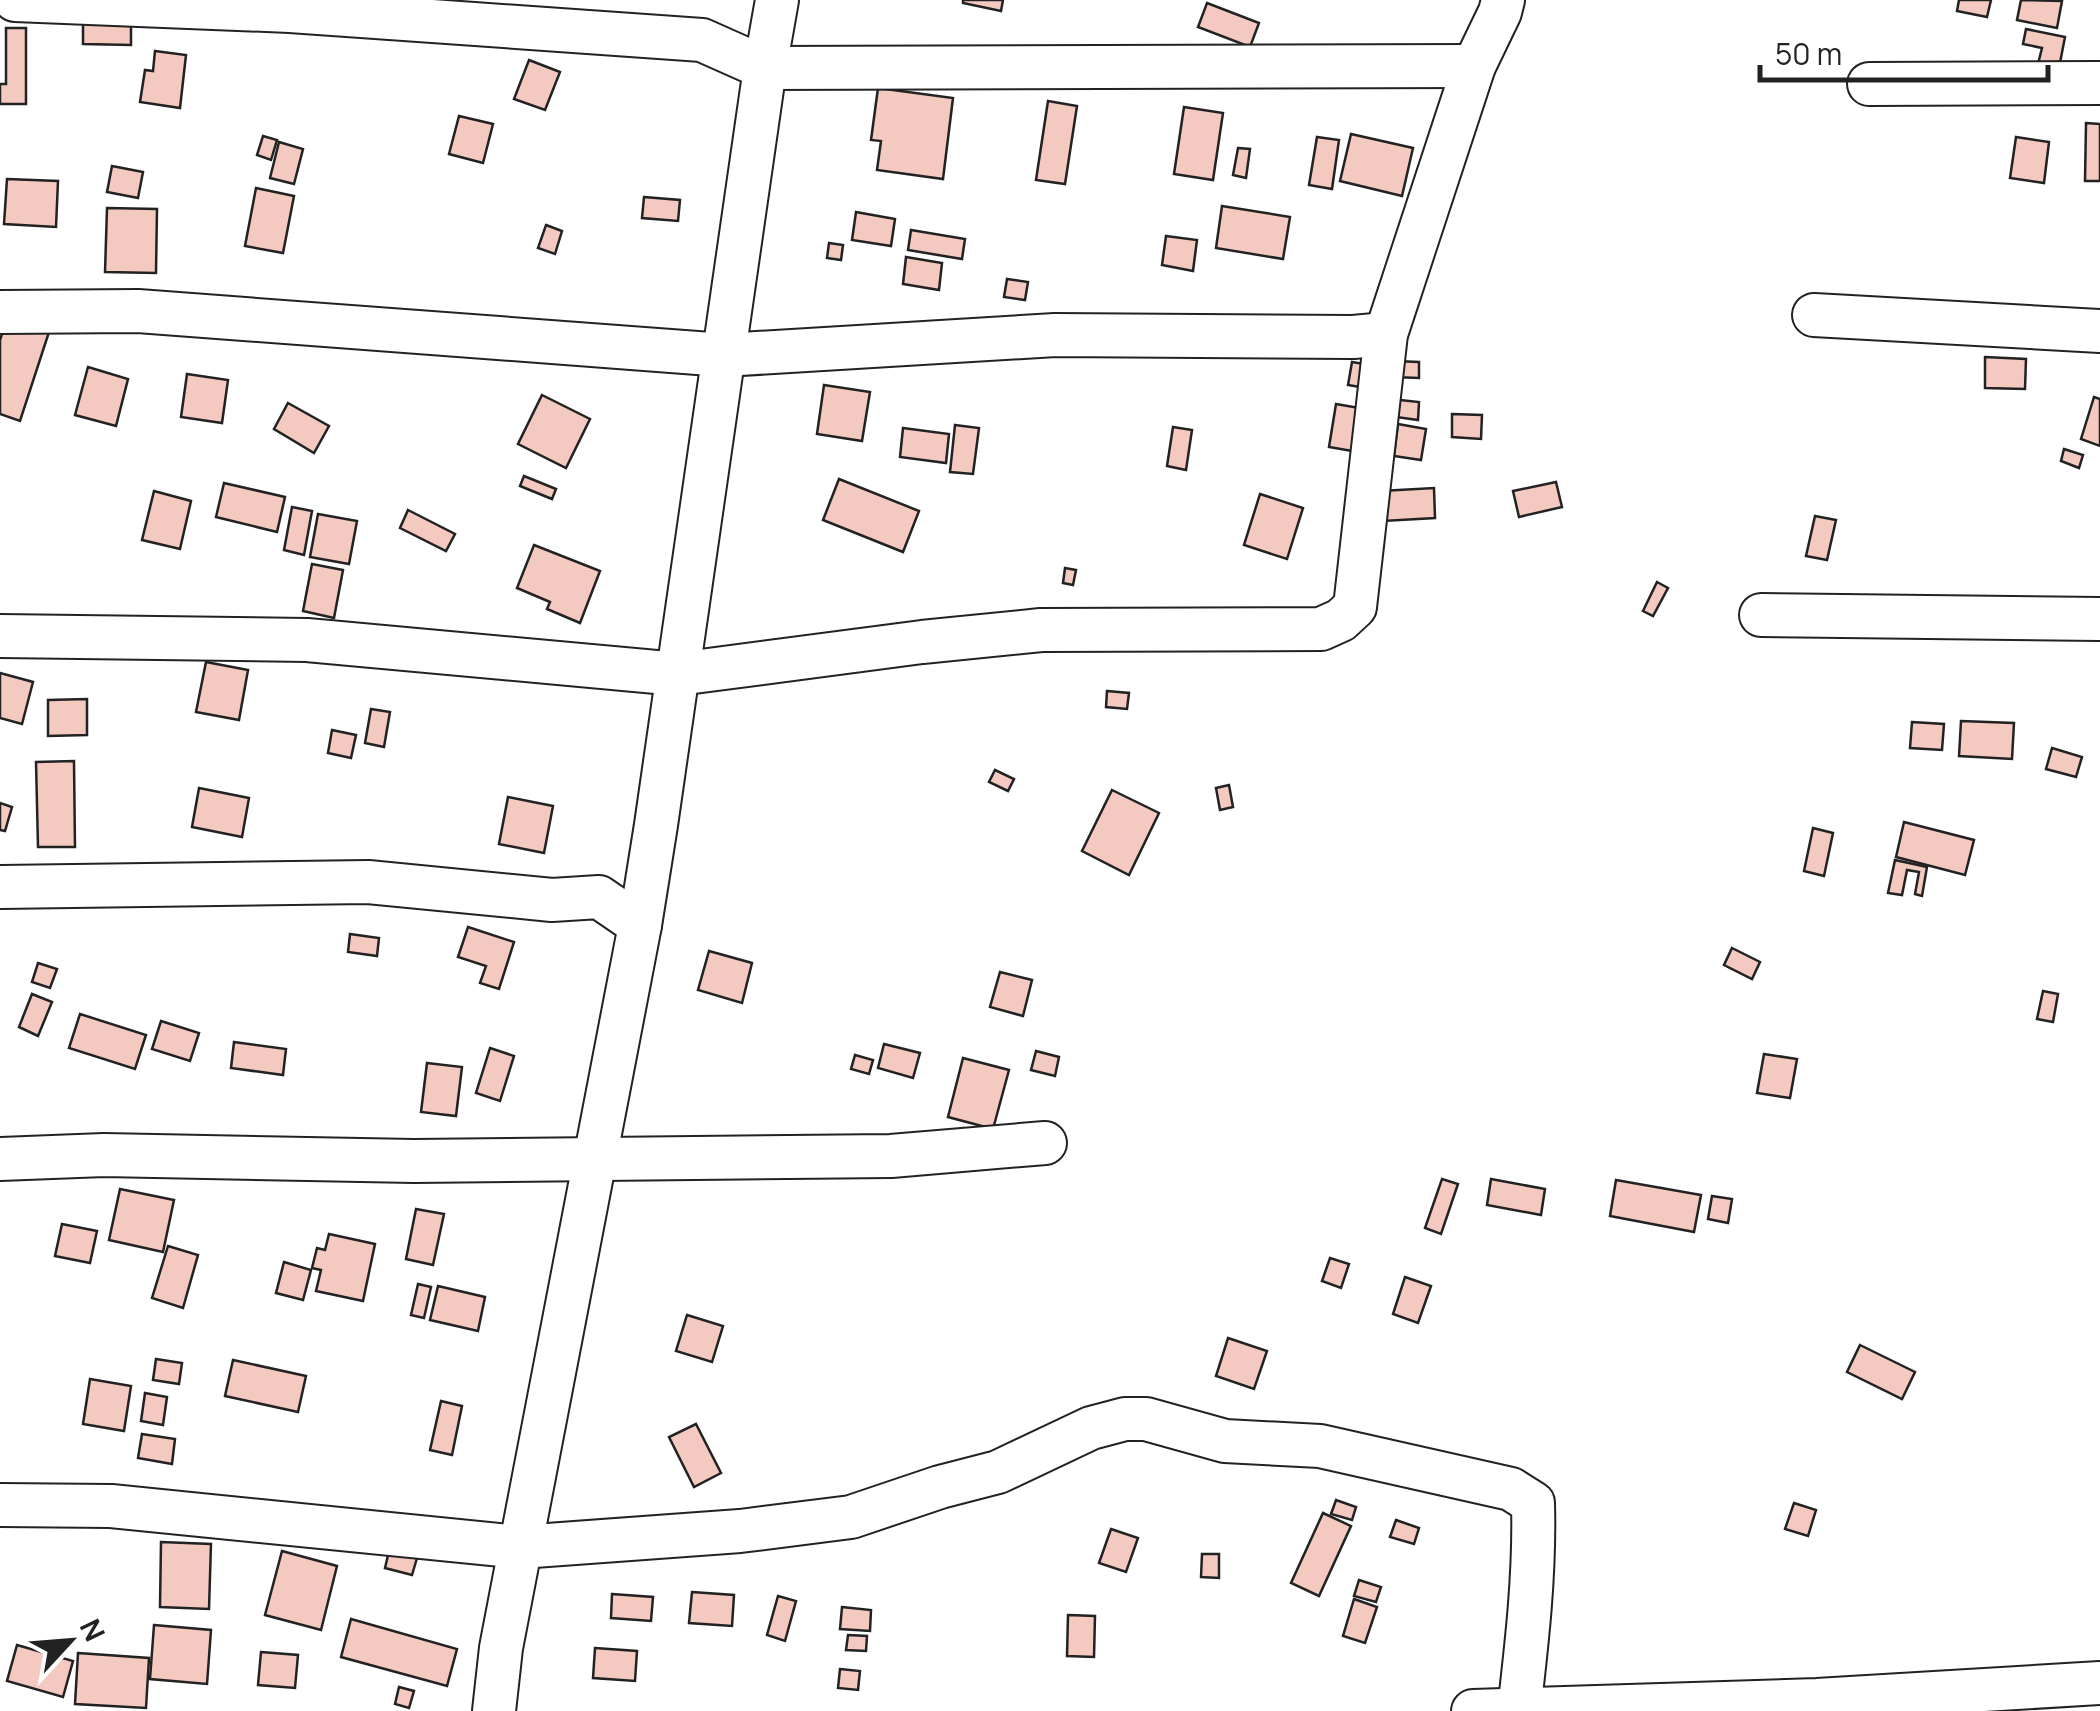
<svg xmlns="http://www.w3.org/2000/svg" width="2100" height="1711" font-family="Manrope,sans-serif">
<rect width="100%" height="100%" fill="#fff"/>
<g fill="#f3c9c0" stroke="#222" stroke-width="2.5">
<path d="M963,0H1003L1001,11L963,3Z"/>
<path d="M1959,0H1991L1987,17L1957,11Z"/>
<path d="M2021,0L2062,1L2057,28L2017,20Z"/>
<path d="M1207,3L1259,23L1250,47L1198,27Z"/>
<path d="M83,17L131,19V45L83,44Z"/>
<path d="M6,28H26V104H0V84H6Z"/>
<path d="M2026,29L2065,37L2059,68L2038,64L2042,48L2023,44Z"/>
<path d="M155,51L186,55L180,108L140,102L145,70L153,71Z"/>
<path d="M529,60L560,72L545,110L514,99Z"/>
<path d="M878,88L953,98L943,179L877,170L881,141L871,140Z"/>
<path d="M1048,101L1077,106L1065,184L1036,180Z"/>
<path d="M1184,107L1223,113L1213,180L1174,174Z"/>
<path d="M459,116L493,124L483,163L449,154Z"/>
<path d="M2086,123L2100,124V181H2085Z"/>
<path d="M1351,134L1413,148L1402,196L1340,181Z"/>
<path d="M263,136L277,140L271,160L257,155Z"/>
<path d="M1317,137L1339,140L1332,189L1309,185Z"/>
<path d="M2016,137L2049,142L2044,183L2010,178Z"/>
<path d="M279,142L303,149L294,184L270,178Z"/>
<path d="M1238,148L1250,149L1246,178L1233,175Z"/>
<path d="M112,166L143,172L138,198L107,192Z"/>
<path d="M7,179L58,181L56,227L4,224Z"/>
<path d="M256,188L294,196L283,253L245,246Z"/>
<path d="M644,197L680,200L678,221L642,218Z"/>
<path d="M1222,206L1290,217L1283,259L1216,248Z"/>
<path d="M107,208L157,209L156,273L105,272Z"/>
<path d="M856,212L895,219L891,246L852,240Z"/>
<path d="M546,225L562,231L555,254L538,248Z"/>
<path d="M911,230L965,239L962,259L908,250Z"/>
<path d="M1166,236L1197,240L1193,271L1162,265Z"/>
<path d="M829,243L843,245L841,260L827,258Z"/>
<path d="M906,257L942,263L939,290L903,284Z"/>
<path d="M1007,279L1028,282L1025,300L1004,297Z"/>
<path d="M7,318L49,332L20,421L0,414V340Z"/>
<path d="M1985,357L2026,359L2025,389L1985,388Z"/>
<path d="M1394,361L1419,362V378L1393,377Z"/>
<path d="M1352,362L1370,365L1366,388L1348,385Z"/>
<path d="M88,367L128,379L116,426L75,415Z"/>
<path d="M187,374L228,380L222,423L181,417Z"/>
<path d="M824,385L870,392L862,441L817,434Z"/>
<path d="M542,395L590,419L566,468L518,444Z"/>
<path d="M2094,397L2100,399V446L2081,439Z"/>
<path d="M1391,399L1419,402L1418,420L1389,416Z"/>
<path d="M288,403L329,426L314,453L274,429Z"/>
<path d="M1336,404L1371,410L1364,453L1329,447Z"/>
<path d="M1452,414L1482,415L1481,439L1452,437Z"/>
<path d="M1398,424L1426,429L1421,460L1394,456Z"/>
<path d="M955,425L979,428L973,474L950,472Z"/>
<path d="M1173,427L1192,430L1186,470L1167,466Z"/>
<path d="M903,428L949,434L946,463L900,457Z"/>
<path d="M2064,449L2083,455L2079,468L2061,461Z"/>
<path d="M524,476L556,489L552,499L520,486Z"/>
<path d="M839,479L919,511L903,552L823,520Z"/>
<path d="M1556,482L1562,507L1519,517L1513,491Z"/>
<path d="M224,483L285,497L277,532L216,517Z"/>
<path d="M1434,488L1435,518L1383,521L1381,491Z"/>
<path d="M154,491L191,501L180,549L142,540Z"/>
<path d="M1260,494L1303,508L1287,559L1244,545Z"/>
<path d="M292,507L312,511L304,555L284,550Z"/>
<path d="M408,510L455,534L446,551L400,528Z"/>
<path d="M318,514L357,521L349,564L310,557Z"/>
<path d="M1815,516L1836,520L1827,560L1806,556Z"/>
<path d="M534,545L600,571L580,623L547,609L550,602L517,588Z"/>
<path d="M312,564L343,570L334,618L303,611Z"/>
<path d="M1065,568L1076,570L1073,585L1063,583Z"/>
<path d="M1657,582L1668,588L1653,616L1643,611Z"/>
<path d="M206,662L248,670L239,720L196,712Z"/>
<path d="M0,673L33,682L22,724L0,718Z"/>
<path d="M1107,691L1129,693L1127,709L1106,707Z"/>
<path d="M87,699V735L48,736V700Z"/>
<path d="M371,709L390,712L384,747L365,743Z"/>
<path d="M1961,721L2014,723L2012,759L1959,756Z"/>
<path d="M1912,722L1944,724L1942,750L1910,748Z"/>
<path d="M332,730L356,735L351,758L328,753Z"/>
<path d="M2052,748L2082,757L2076,777L2046,769Z"/>
<path d="M74,761L75,847H38L36,762Z"/>
<path d="M995,770L1014,779L1008,791L989,782Z"/>
<path d="M1229,785L1233,807L1220,810L1216,788Z"/>
<path d="M199,788L249,798L242,837L192,827Z"/>
<path d="M1112,790L1159,813L1129,875L1082,851Z"/>
<path d="M508,797L553,806L544,853L499,844Z"/>
<path d="M0,803L12,807L5,831L0,830Z"/>
<path d="M1904,822L1974,840L1965,875L1896,857Z"/>
<path d="M1813,828L1833,833L1824,876L1804,871Z"/>
<path d="M1895,860L1927,867L1922,896L1915,894L1919,872L1907,870L1902,895L1888,893Z"/>
<path d="M468,927L514,942L499,989L480,983L486,966L458,957Z"/>
<path d="M350,934L379,938L377,956L348,952Z"/>
<path d="M1732,948L1760,962L1752,979L1724,965Z"/>
<path d="M709,951L752,963L742,1003L698,990Z"/>
<path d="M38,963L57,969L50,988L32,982Z"/>
<path d="M1000,972L1032,980L1023,1016L990,1007Z"/>
<path d="M2043,991L2058,994L2053,1022L2037,1019Z"/>
<path d="M32,994L52,1002L38,1036L19,1027Z"/>
<path d="M80,1014L146,1035L135,1069L69,1048Z"/>
<path d="M161,1021L199,1033L190,1061L152,1049Z"/>
<path d="M234,1042L286,1049L283,1075L231,1068Z"/>
<path d="M884,1044L920,1053L913,1078L878,1068Z"/>
<path d="M490,1048L514,1056L500,1101L476,1093Z"/>
<path d="M1036,1051L1059,1057L1055,1076L1031,1070Z"/>
<path d="M1764,1054L1797,1059L1790,1098L1757,1093Z"/>
<path d="M855,1055L873,1060L869,1074L851,1069Z"/>
<path d="M963,1058L1009,1070L993,1129L948,1117Z"/>
<path d="M427,1063L462,1067L456,1116L421,1112Z"/>
<path d="M1442,1179L1458,1184L1441,1234L1425,1228Z"/>
<path d="M1491,1179L1545,1189L1541,1215L1487,1205Z"/>
<path d="M1616,1180L1701,1195L1694,1232L1610,1216Z"/>
<path d="M120,1189L174,1200L163,1252L109,1240Z"/>
<path d="M1712,1196L1732,1199L1728,1223L1708,1219Z"/>
<path d="M416,1209L444,1214L433,1265L406,1259Z"/>
<path d="M62,1224L97,1231L90,1263L55,1256Z"/>
<path d="M329,1234L375,1244L363,1301L316,1291L321,1270L312,1268L317,1248L325,1250Z"/>
<path d="M168,1246L198,1255L183,1308L152,1298Z"/>
<path d="M1330,1258L1349,1264L1341,1288L1322,1281Z"/>
<path d="M284,1262L311,1270L303,1300L276,1293Z"/>
<path d="M1405,1277L1431,1286L1418,1323L1393,1314Z"/>
<path d="M418,1284L431,1287L424,1318L411,1315Z"/>
<path d="M438,1286L485,1297L478,1331L430,1320Z"/>
<path d="M687,1315L723,1326L712,1362L676,1351Z"/>
<path d="M1228,1338L1267,1351L1254,1389L1216,1376Z"/>
<path d="M1860,1345L1915,1372L1902,1399L1847,1372Z"/>
<path d="M156,1359L182,1363L179,1384L153,1380Z"/>
<path d="M233,1360L306,1376L298,1412L225,1396Z"/>
<path d="M90,1379L131,1386L124,1431L83,1424Z"/>
<path d="M145,1393L167,1397L163,1425L141,1421Z"/>
<path d="M441,1401L462,1406L452,1455L430,1450Z"/>
<path d="M696,1424L721,1473L694,1487L669,1437Z"/>
<path d="M142,1434L175,1439L172,1464L138,1458Z"/>
<path d="M1336,1500L1356,1507L1352,1520L1331,1514Z"/>
<path d="M1794,1503L1816,1510L1808,1536L1785,1529Z"/>
<path d="M1323,1513L1351,1526L1319,1596L1291,1583Z"/>
<path d="M1396,1520L1419,1528L1414,1544L1390,1537Z"/>
<path d="M1111,1529L1138,1538L1126,1572L1099,1563Z"/>
<path d="M161,1542L211,1544L209,1609L160,1607Z"/>
<path d="M282,1551L337,1566L321,1630L265,1615Z"/>
<path d="M389,1551L417,1558L412,1575L385,1568Z"/>
<path d="M1202,1554H1219V1578L1201,1577Z"/>
<path d="M1359,1580L1381,1587L1376,1602L1354,1596Z"/>
<path d="M692,1592L734,1595L732,1626L689,1623Z"/>
<path d="M612,1594L653,1597L651,1621L611,1618Z"/>
<path d="M778,1596L796,1601L785,1641L767,1635Z"/>
<path d="M1354,1599L1377,1607L1365,1643L1343,1636Z"/>
<path d="M842,1607L871,1610L870,1631L840,1629Z"/>
<path d="M1068,1615L1095,1616L1094,1657L1067,1656Z"/>
<path d="M351,1619L457,1649L447,1686L341,1657Z"/>
<path d="M154,1625L211,1630L207,1684L150,1679Z"/>
<path d="M848,1635L867,1636L866,1651L846,1650Z"/>
<path d="M17,1645L73,1661L63,1697L7,1681Z"/>
<path d="M595,1648L637,1651L635,1681L593,1678Z"/>
<path d="M261,1652L298,1655L295,1688L258,1685Z"/>
<path d="M78,1653L149,1658L146,1708L75,1704Z"/>
<path d="M840,1669L860,1671L858,1690L838,1688Z"/>
<path d="M399,1687L414,1691L409,1708L395,1704Z"/>
</g>
<g fill="none" stroke-linecap="round" stroke-linejoin="round">
<defs>
<g id="minor">
<path d="M15,0L290,11L702,40L765,68L1474,66"/>
<path d="M1869,84L2100,83"/>
<path d="M0,312L138,311L724,355L1055,335L1353,337L1386,334"/>
<path d="M1814,315L2100,331"/>
<path d="M1761,615L2100,619"/>
<path d="M0,636L307,640L678,674L922,642L1041,630L1321,629L1341,620L1355,607L1386,334L1474,66L1500,12L1503,0"/>
<path d="M0,887L368,882L552,900L599,897L640,925"/>
<path d="M0,1159L104,1155L414,1161L891,1156L1045,1143"/>
<path d="M0,1505L111,1506L520,1547L740,1531L851,1517L940,1487L998,1472L1091,1428L1125,1419H1146L1225,1441L1320,1446L1511,1489L1533,1503C1535,1573 1527,1642 1519,1711"/>
<path d="M494,1711L501,1648L640,925L656,825L765,68L777,0"/>
<path d="M1473,1711L1817,1700L2100,1683"/>
</g>
</defs>
<use href="#minor" stroke="#222" stroke-width="46"/>
<use href="#minor" stroke="#fff" stroke-width="42"/>
</g>
<g transform="translate(70 1641) rotate(64)" stroke="#ffffff" stroke-width="8" paint-order="stroke">
<path d="M0-8L18 38L0 25L-18 38Z" fill="#222222"/>
<text y="-15" font-size="28" font-weight="bold" text-anchor="middle" fill="#222222">N</text>
</g>
<path d="M1760 65v15h288v-15" fill="none" stroke="#222222" stroke-width="5"/>
<text x="1775" y="65" font-size="30" fill="#222222" stroke="#ffffff" stroke-width="8" paint-order="stroke">50 m</text>
</svg>
